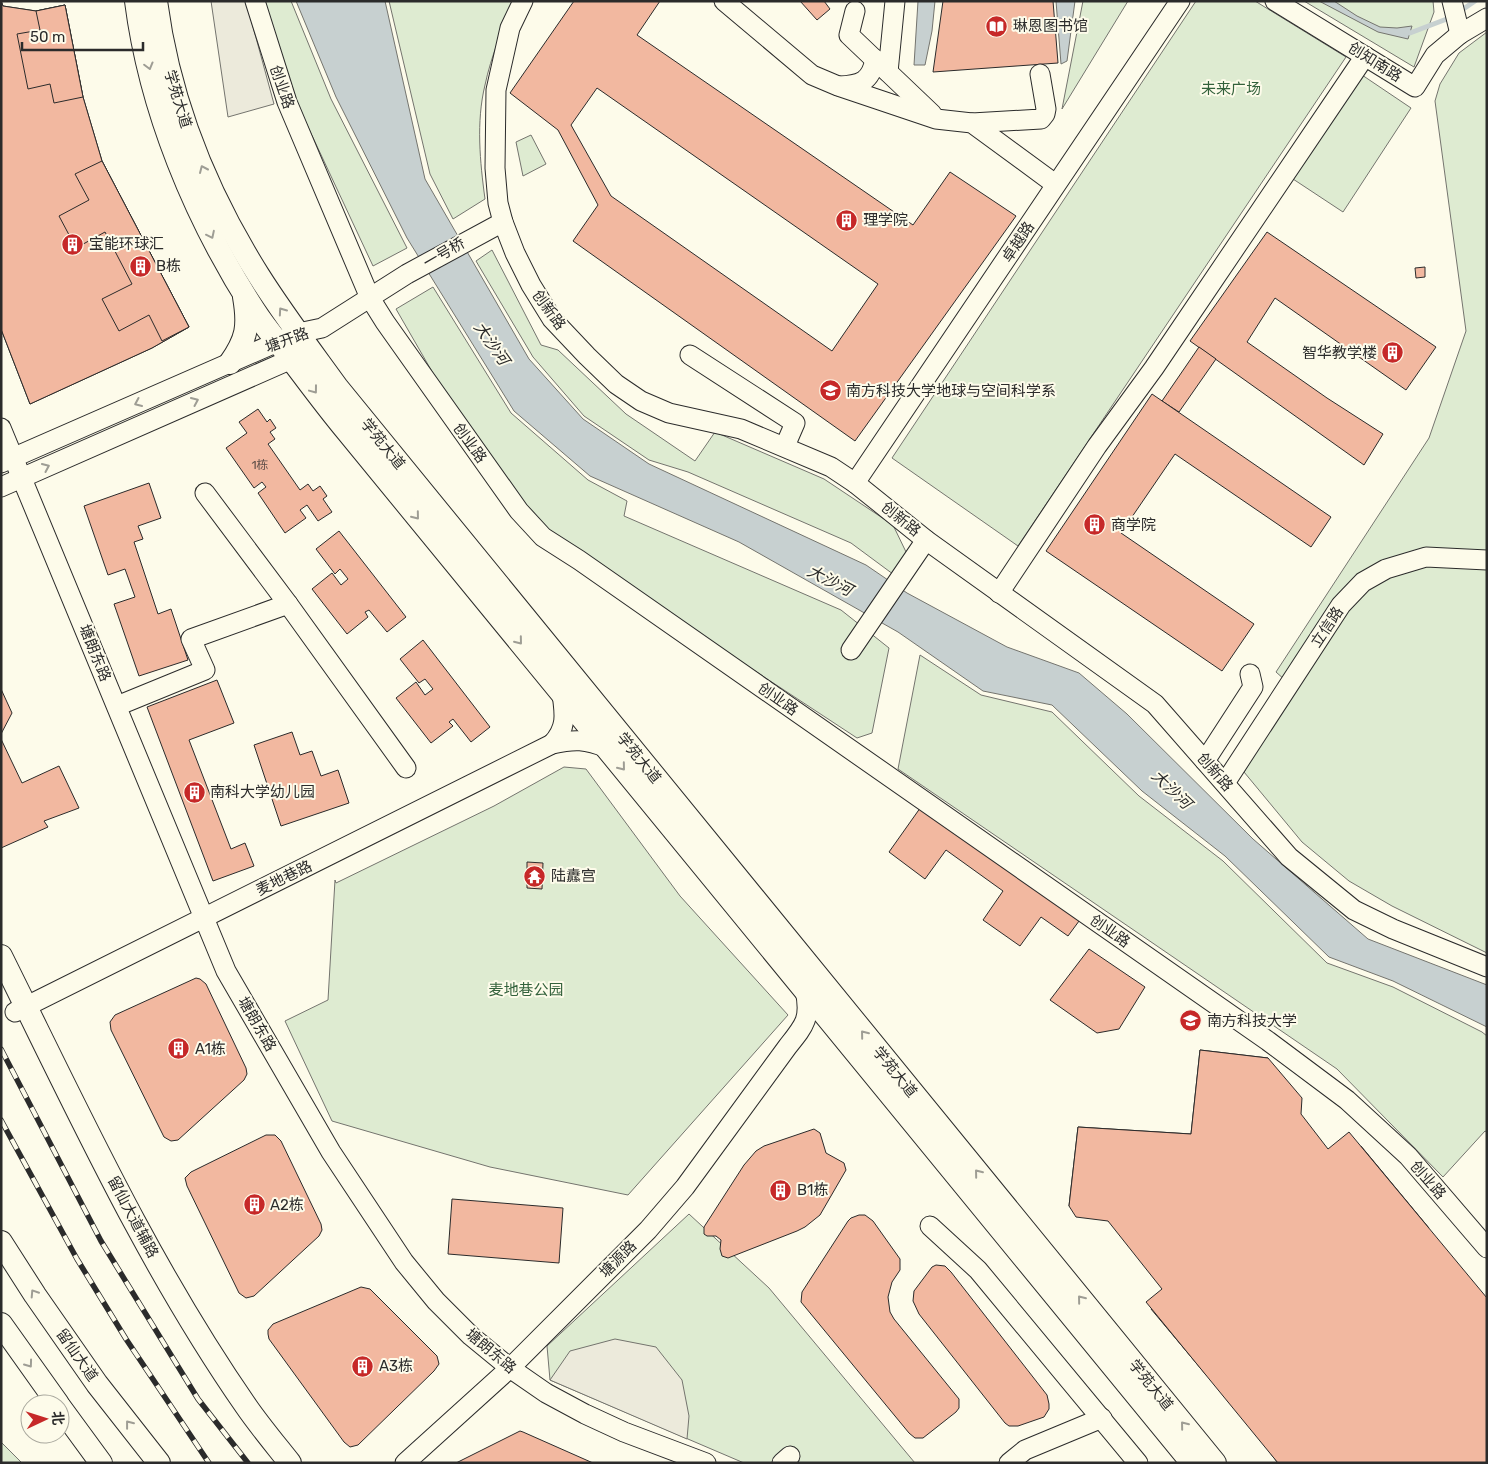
<svg xmlns="http://www.w3.org/2000/svg" width="1488" height="1464" font-family="Rubik,'Noto Sans SC',sans-serif">
<rect width="100%" height="100%" fill="#fdfbea"/>
<g fill="#deebd1" stroke="#74746e">
<path d="M261,1H291L331,99L407,248L373,266L294,97Z"/>
<path d="M389,1H514C503,28 491,56 485,85C476,122 480,162 485,199L453,219L430,174Z"/>
<path d="M1083,1H1128L1062,109Z"/>
<path d="M1196,1H1255L1346,57L1018,546L892,458Z"/>
<path d="M1304,1H1433L1434,12L1414,67Z"/>
<path d="M1487,32V953L1392,906L1349,881L1302,842L1244,772L1294,688L1276,672L1429,438L1466,331L1435,101L1440,84L1459,53Z"/>
<path d="M1362,75L1411,108L1343,212L1293,179Z"/>
<path d="M531,135L546,164L523,176L516,142Z"/>
<path d="M492,250L541,345L558,350L626,414L695,461L715,432L824,479L893,525L907,554L901,580L851,543L688,472L649,460L584,416L533,357L476,261Z"/>
<path d="M433,287L511,413L588,480L627,501L624,516L841,610L889,648L872,733L857,738L548,535L468,434L396,309Z"/>
<path d="M920,655L981,695L1052,712L1139,796L1223,861L1327,963L1393,987L1482,1032L1487,1036V1132L1485,1131L1443,1177L1337,1069L898,769Z"/>
<path d="M564,767L586,769L680,896L788,1015L628,1195L490,1167L332,1121L285,1021L328,1000L335,880L336,883L494,806Z"/>
<path d="M689,1214L769,1288L915,1463H744L550,1380L547,1346Z"/>
<path d="M1,1442L22,1463H1Z"/>
</g>
<g fill="#eceadb" stroke="#74746e">
<path d="M211,1H246L274,104L228,117Z"/>
<path d="M615,1339L656,1347L682,1380L689,1416L687,1439L550,1380L570,1351Z"/>
</g>
<g fill="#c7d0d0" stroke="#74746e">
<path d="M296,1H385L425,179L529,359L583,419L649,464L866,565L907,593L1007,647L1079,673L1127,714L1253,839L1368,939L1487,985V1027L1393,981L1329,957L1225,856L1142,791L1052,705L983,691L898,632L739,542L590,476L514,411L407,238L336,97Z"/>
<path d="M918,1H935L932,31L925,65H914Z"/>
<path d="M1056,1H1075L1067,61L1061,64Z"/>
<path d="M1319,1H1334L1357,16L1380,27L1397,28L1412,26L1408,39L1378,32Z"/>
</g>
<g fill="none" stroke-linecap="round" stroke-linejoin="round">
<g stroke="#c7d0d0" stroke-width="5">
<path d="M1459,12L1475,1"/>
<path d="M1406,32L1410,33L1452,17"/>
</g>
</g>
<g fill="#f2b8a0" stroke="#2b2b2b" fill-rule="evenodd">
<path d="M1,1L3,6L36,11L65,5L83,97L102,161L189,327L152,348L30,404L1,329Z"/>
<path d="M1,1L3,6L36,11L65,5L83,97L102,161L189,327L152,348L30,404L1,329Z"/>
<path d="M574,1H660L637,35L913,225L950,172L1016,216L855,441L573,241L598,205L558,130L510,93ZM597,88L878,284L832,351L611,196L571,125Z"/>
<path d="M800,1H824L830,9L817,20Z"/>
<path d="M943,1H1053L1058,63L933,72Z"/>
<path d="M65,5L83,97L54,103L50,84L28,89L17,34L40,30L36,11Z"/>
<path d="M102,161L189,327L162,341L149,315L119,331L102,299L132,284L105,232L76,248L59,216L89,200L75,174Z"/>
<path d="M1267,232L1436,347L1406,390L1275,298L1247,342L1327,398L1383,434L1364,465L1190,341Z"/>
<path d="M1425,267V277L1416,278L1415,268Z"/>
<path d="M1199,347L1216,359L1179,412L1162,401Z"/>
<path d="M1152,394L1331,517L1311,547L1175,454L1121,533L1254,624L1222,671L1046,551Z"/>
<path d="M258,409L267,422L270,419L276,428L270,432L275,439L268,444L300,490L308,484L313,491L320,486L327,496L323,499L332,512L318,521L307,505L300,510L306,518L285,533L258,493L266,487L262,482L254,488L226,448L247,433L239,422Z"/>
<path d="M149,483L161,518L138,526L143,539L134,542L158,614L171,609L188,660L139,676L114,604L135,597L125,569L108,575L84,506Z"/>
<path d="M339,531L406,617L387,632L369,610L365,612L368,617L347,634L312,589L332,573L341,585L348,579L340,569L335,574L316,549Z"/>
<path d="M423,640L490,727L471,742L453,719L449,722L453,726L431,743L396,698L416,682L425,695L433,689L425,679L419,683L400,659Z"/>
<path d="M217,680L234,723L189,740L231,849L245,843L254,866L213,881L147,707Z"/>
<path d="M1,689L12,713L1,734Z"/>
<path d="M292,732L300,755L312,751L321,776L338,770L349,803L281,826L254,745Z"/>
<path d="M1,739L22,783L59,766L79,808L44,821L48,827L1,848Z"/>
<path d="M923,804L1082,917L1068,936L1041,917L1020,946L983,920L1003,891L946,850L925,879L889,852Z"/>
<path d="M527,862L543,863L542,889L527,888Z"/>
<path d="M1089,949L1145,987L1119,1029L1097,1033L1050,1000Z"/>
<path d="M196,978L200,979L206,984L246,1068L247,1074L244,1080L178,1140L171,1141L164,1137L111,1030L110,1022L115,1015Z"/>
<path d="M1200,1050L1268,1058V1121L1316,1182L1361,1146L1429,1228L1405,1250L1459,1318L1486,1297L1487,1298V1366L1471,1379L1487,1399V1463H1278L1271,1454L1292,1438L1229,1358L1207,1376L1151,1309L1190,1277L1142,1212L1069,1206L1078,1127L1191,1134Z"/>
<path d="M1200,1050L1268,1058L1302,1098L1301,1114L1328,1149L1349,1132L1487,1298V1463H1278L1146,1302L1162,1289L1108,1221L1076,1217L1069,1206L1078,1127L1191,1134Z"/>
<path d="M814,1129L820,1133L826,1153L844,1163L846,1170L820,1215L805,1227L797,1231L728,1258L722,1256L720,1249L721,1240L716,1236H707L704,1234V1227L744,1165L756,1151L764,1146Z"/>
<path d="M266,1135H275L281,1141L321,1224L322,1230L319,1236L254,1296L246,1298L239,1293L187,1186L185,1178L191,1172Z"/>
<path d="M452,1199L563,1208L559,1263L448,1254Z"/>
<path d="M859,1215H865L873,1221L900,1259V1270L892,1282L888,1297L890,1312L894,1319L959,1399V1408L956,1412L923,1438H915L909,1433L801,1302L802,1292L848,1221L851,1218Z"/>
<path d="M936,1265L945,1266L951,1272L1047,1395L1049,1404V1409L1044,1417L1018,1426H1009L1005,1423L919,1314L913,1301L914,1291L932,1267Z"/>
<path d="M361,1287L370,1289L437,1356L439,1364L434,1371L358,1445L350,1447L344,1442L269,1339L268,1334V1330L273,1324Z"/>
<path d="M520,1431L523,1432L593,1463H456Z"/>
</g>
<g fill="none" stroke-linecap="round" stroke-linejoin="round">
<defs>
<g id="minor">
<path d="M255,1L287,102L370,298L385,322L519,511L543,537L579,560L1268,1041L1347,1100L1408,1156L1487,1248"/>
<path d="M523,1L510,28L496,90L495,168L498,203L503,222L515,253L531,285L552,319L587,356L616,384L641,401L669,413L741,429L831,467L855,483L926,540L1155,704L1289,857L1354,910L1393,929L1487,967"/>
<path d="M724,1L812,75L838,86L936,119L972,123L1051,181"/>
<path d="M1275,1L1415,87L1435,55L1460,34L1487,18"/>
<path d="M1452,1L1460,34"/>
<path d="M855,11L849,35L932,114"/>
<path d="M888,72L895,1"/>
<path d="M839,86C860,85 871,82 875,59"/>
<path d="M972,123L1041,119L1045,114L1046,109L1040,74"/>
<path d="M690,355L795,423L785,446"/>
<path d="M1,428L226,971L331,1152L404,1262L436,1301L471,1336L510,1368L546,1393L585,1414L624,1432L706,1463"/>
<path d="M1,463L298,333L322,328L407,274L503,222"/>
<path d="M855,483L1180,1"/>
<path d="M1,487L303,354"/>
<path d="M205,493L288,604L406,768"/>
<path d="M999,593L1097,446L1154,368L1365,56"/>
<path d="M851,650L926,540"/>
<path d="M117,706L205,670L191,639L288,604"/>
<path d="M552,744C567,728 565,715 562,694"/>
<path d="M1205,761L1253,687L1250,674"/>
<path d="M1225,783L1341,605L1363,582L1386,569L1426,557L1487,560"/>
<path d="M15,1012L552,744C574,739 586,739 607,748"/>
<path d="M930,1226L978,1270L1138,1463"/>
<path d="M405,1463L510,1368L648,1230L685,1187L788,1046C805,1025 811,1018 805,990"/>
<path d="M782,1463L790,1456"/>
<path d="M1009,1463L1025,1450L1102,1418"/>
</g>
<g id="major">
<path d="M136,1C150,110 195,218 254,310C264,326 277,341 288,355C307,380 326,406 346,430L1192,1463"/>
<path d="M156,1C169,100 206,192 259,276C283,314 311,351 337,387L1215,1463"/>
<path d="M230,363C247,339 249,326 244,297"/>
<path d="M1,956C77,1109 148,1265 246,1406C259,1425 275,1444 290,1463"/>
<path d="M1,1242L35,1295L97,1384L159,1463"/>
<path d="M1,1324L58,1404"/>
<path d="M60,1407L101,1463"/>
</g>
</defs>
<use href="#minor" stroke="#2b2b2b" stroke-width="21"/>
<use href="#major" stroke="#2b2b2b" stroke-width="24"/>
<use href="#minor" stroke="#fdfbea" stroke-width="19"/>
<use href="#major" stroke="#fdfbea" stroke-width="22"/>
<defs>
<g id="rail">
<path d="M1,1049L101,1241L198,1399L248,1463"/>
<path d="M1,1120L77,1259L126,1339L209,1463"/>
</g>
</defs>
<use href="#rail" stroke="#2b2b2b" stroke-width="5.5"/>
<use href="#rail" stroke="#fdfbea" stroke-width="4" stroke-dasharray="11" stroke-linecap="butt"/>
</g>
<defs><path id="oneway-chevron" d="M-2-3.5L2.5 0L-2 3.5" fill="none" stroke-width="1.6" stroke-linecap="round" stroke-linejoin="round" transform="scale(1.25)"/></defs>
<g stroke="#9e9d94">
<use href="#oneway-chevron" transform="translate(149 66) rotate(75)"/>
<use href="#oneway-chevron" transform="translate(203 169) rotate(-114)"/>
<use href="#oneway-chevron" transform="translate(211 235) rotate(64)"/>
<use href="#oneway-chevron" transform="translate(282 311) rotate(-125)"/>
<use href="#oneway-chevron" transform="translate(314 390) rotate(53)"/>
<use href="#oneway-chevron" transform="translate(195 401) rotate(-24)"/>
<use href="#oneway-chevron" transform="translate(138 403) rotate(156)"/>
<use href="#oneway-chevron" transform="translate(46 467) rotate(-24)"/>
<use href="#oneway-chevron" transform="translate(416 516) rotate(51)"/>
<use href="#oneway-chevron" transform="translate(519 641) rotate(51)"/>
<use href="#oneway-chevron" transform="translate(622 767) rotate(51)"/>
<use href="#oneway-chevron" transform="translate(864 1034) rotate(-129)"/>
<use href="#oneway-chevron" transform="translate(978 1173) rotate(-129)"/>
<use href="#oneway-chevron" transform="translate(34 1293) rotate(-123)"/>
<use href="#oneway-chevron" transform="translate(1081 1299) rotate(-129)"/>
<use href="#oneway-chevron" transform="translate(29 1364) rotate(54)"/>
<use href="#oneway-chevron" transform="translate(129 1424) rotate(-128)"/>
<use href="#oneway-chevron" transform="translate(1184 1425) rotate(-129)"/>
</g>
<defs>
<symbol id="library-disc" viewBox="-11 -11 22 22"><circle r="9.5" fill="#c62828" stroke="#fdfbea"/><path d="M-6-4Q-3-5.5-.7-3.5V5Q-3 3-6 4ZM6-4Q3-5.5 .7-3.5V5Q3 3 6 4Z" fill="#fff"/></symbol>
<symbol id="building-disc" viewBox="-11 -11 22 22"><circle r="9.5" fill="#c62828" stroke="#fdfbea"/><path d="M-4-6H4V6H1V3H-1V6H-4ZM-2.5-4.3h1.7v1.8h-1.7ZM.8-4.3h1.7v1.8H.8ZM-2.5-1h1.7V.8h-1.7ZM.8-1h1.7V.8H.8Z" fill="#fff"/></symbol>
<symbol id="university-disc" viewBox="-11 -11 22 22"><circle r="9.5" fill="#c62828" stroke="#fdfbea"/><path d="M0-5L7-2L0 1L-7-2ZM-4 1L0 2.5L4 1V4Q0 6-4 4Z" fill="#fff"/></symbol>
<symbol id="temple-disc" viewBox="-11 -11 22 22"><circle r="9.5" fill="#c62828" stroke="#fdfbea"/><path d="M0-6L5-2H3V0L6.5 2.5H4V6H1.5V3h-3V6H-4V2.5H-6.5L-3 0V-2H-5Z" fill="#fff"/></symbol>
</defs>
<g fill-rule="evenodd">
<use href="#library-disc" x="984" y="14" width="25" height="25"/>
<use href="#building-disc" x="834" y="208" width="25" height="25"/>
<use href="#building-disc" x="60" y="232" width="25" height="25"/>
<use href="#building-disc" x="128" y="254" width="25" height="25"/>
<use href="#building-disc" x="1380" y="340" width="25" height="25"/>
<use href="#university-disc" x="818" y="378" width="25" height="25"/>
<use href="#building-disc" x="1082" y="512" width="25" height="25"/>
<use href="#building-disc" x="182" y="780" width="25" height="25"/>
<use href="#temple-disc" x="522" y="864" width="25" height="25"/>
<use href="#university-disc" x="1178" y="1008" width="25" height="25"/>
<use href="#building-disc" x="166" y="1036" width="25" height="25"/>
<use href="#building-disc" x="768" y="1178" width="25" height="25"/>
<use href="#building-disc" x="242" y="1192" width="25" height="25"/>
<use href="#building-disc" x="350" y="1354" width="25" height="25"/>
</g>
<g text-anchor="middle" stroke-width="4" stroke-linejoin="round" paint-order="stroke">
<g font-size="12" fill="#5d4e48">
<text x="260" y="469">1栋</text>
</g>
<g font-size="15" fill="#2b2b2b" stroke="#fdfbea" text-anchor="start">
<text x="1013" y="31">琳恩图书馆</text>
<text x="863" y="225">理学院</text>
<text x="89" y="249">宝能环球汇</text>
<text x="156" y="271">B栋</text>
<text x="1377" y="358" text-anchor="end">智华教学楼</text>
<text x="846" y="396">南方科技大学地球与空间科学系</text>
<text x="1111" y="530">商学院</text>
<text x="210" y="797">南科大学幼儿园</text>
<text x="551" y="881">陆纛宫</text>
<text x="1207" y="1026">南方科技大学</text>
<text x="195" y="1054">A1栋</text>
<text x="797" y="1195">B1栋</text>
<text x="270" y="1210">A2栋</text>
<text x="379" y="1371">A3栋</text>
</g>
<g font-size="15" fill="#2b2b2b" stroke="#fdfbea">
<text transform="translate(1375 62) rotate(32)" y="5">创知南路</text>
<text transform="translate(282 87) rotate(71)" y="5">创业路</text>
<text transform="translate(178 99) rotate(73)" y="5">学苑大道</text>
<text transform="translate(1018 242) rotate(-56)" y="5">卓越路</text>
<text transform="translate(444 253) rotate(-30)" y="5">一号桥</text>
<text transform="translate(549 310) rotate(54)" y="5">创新路</text>
<text transform="translate(287 340) rotate(-20)" y="5">塘开路</text>
<text transform="translate(470 443) rotate(54)" y="5">创业路</text>
<text transform="translate(383 444) rotate(51)" y="5">学苑大道</text>
<text transform="translate(901 519) rotate(39)" y="5">创新路</text>
<text transform="translate(1327 627) rotate(-56)" y="5">立信路</text>
<text transform="translate(95 653) rotate(68)" y="5">塘朗东路</text>
<text transform="translate(778 699) rotate(35)" y="5">创业路</text>
<text transform="translate(639 758) rotate(51)" y="5">学苑大道</text>
<text transform="translate(1215 772) rotate(49)" y="5">创新路</text>
<text transform="translate(284 878) rotate(-26)" y="5">麦地巷路</text>
<text transform="translate(1110 931) rotate(35)" y="5">创业路</text>
<text transform="translate(257 1024) rotate(60)" y="5">塘朗东路</text>
<text transform="translate(895 1072) rotate(51)" y="5">学苑大道</text>
<text transform="translate(1428 1180) rotate(49)" y="5">创业路</text>
<text transform="translate(133 1217) rotate(62)" y="5">留仙大道辅路</text>
<text transform="translate(618 1259) rotate(-45)" y="5">塘源路</text>
<text transform="translate(491 1351) rotate(40)" y="5">塘朗东路</text>
<text transform="translate(77 1355) rotate(55)" y="5">留仙大道</text>
<text transform="translate(1151 1385) rotate(51)" y="5">学苑大道</text>
</g>
<g font-size="15" fill="#34623c" stroke="#fdfbea">
<text x="1231" y="94">未来广场</text>
<text x="526" y="995">麦地巷公园</text>
</g>
<g font-size="16" font-style="italic" fill="#2b2b2b" stroke="#fdfbea">
<text transform="translate(492 343) rotate(55)" y="6">大沙河</text>
<text transform="translate(830 580) rotate(27)" y="6">大沙河</text>
<text transform="translate(1172 789) rotate(44)" y="6">大沙河</text>
</g>
</g>
<rect width="1488" height="1464" fill="none" stroke="#2b2b2b" stroke-width="5"/>
<g transform="translate(45 1419) rotate(86)"><circle r="24" fill="#fdfbea" stroke="#a9a89e"/>
<path d="M0-4L9 19L0 12L-9 19Z" fill="#c62828"/>
<text y="-8" font-size="14" font-weight="bold" text-anchor="middle" fill="#2b2b2b">北</text>
</g>
<path d="M22 42v8h121v-8" fill="none" stroke="#2b2b2b" stroke-width="2.5"/>
<text x="30" y="42" font-size="15" fill="#2b2b2b" stroke="#fdfbea" stroke-width="4" paint-order="stroke">50 m</text>
</svg>
